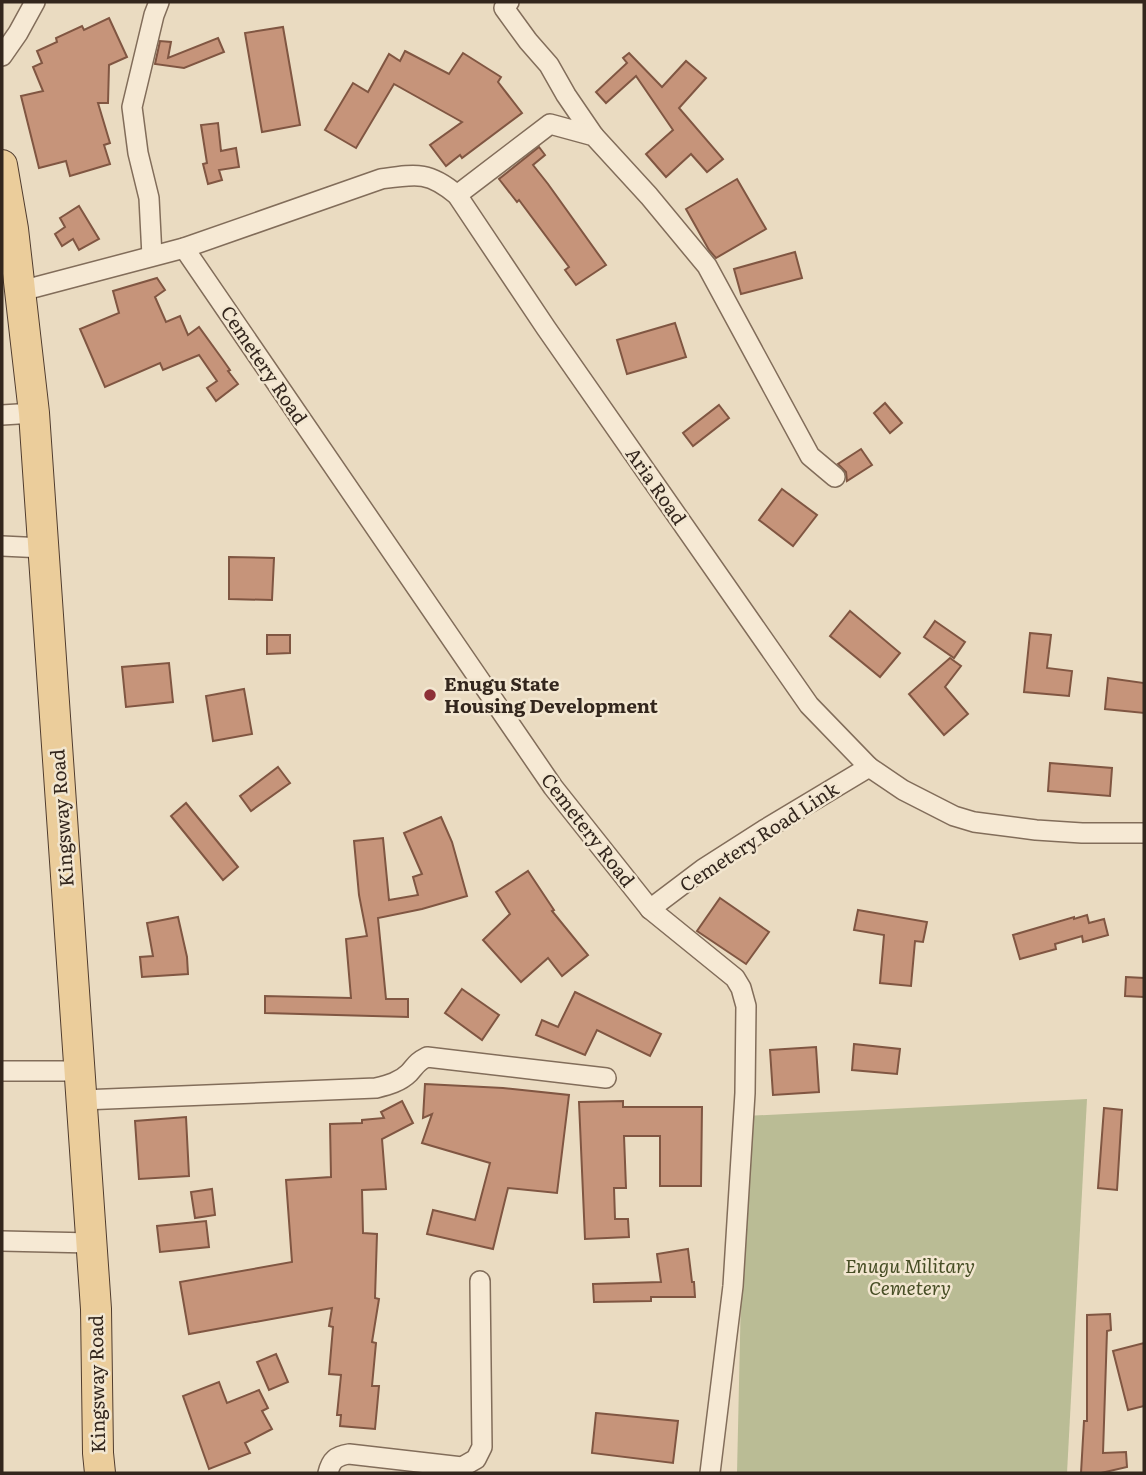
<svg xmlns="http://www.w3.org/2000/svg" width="1146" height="1475" font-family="Literata,serif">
<rect width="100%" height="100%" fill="#eadbc1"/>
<path fill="#babc95" d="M1087,1099L1067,1473H737L745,1116Z"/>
<g fill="#c6947a" stroke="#805642" stroke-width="2">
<path d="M109,18L127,57L109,65L108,103H98L110,143L104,145L110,164L70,176L66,161L39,168L21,96L43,91L33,67L42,63L37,51L57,42L56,38L82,26L84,30Z"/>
<path d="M283,27L300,125L262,132L245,33Z"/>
<path d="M218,38L224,52L184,68L155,64L160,41L171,42L168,58Z"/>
<path d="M405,51L449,74L463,53L501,77L498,82L522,113L462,158L460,155L446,166L430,145L462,122L394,84L356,148L325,130L353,83L368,92L389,54L400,61Z"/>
<path d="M629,53L662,87L686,61L706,78L679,108L723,159L707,172L691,154L666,177L646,154L673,130L636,76L606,103L596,92L627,63L623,58Z"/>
<path d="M218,123L221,151L236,148L239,167L219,170L222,180L208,184L203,164L207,163L201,125Z"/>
<path d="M539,147L545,155L533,165L548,184L606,265L576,285L565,270L569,267L519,200L517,202L499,179Z"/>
<path d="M737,179L766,229L716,258L709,250L686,209Z"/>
<path d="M79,206L99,239L79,250L73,239L62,246L55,234L65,227L60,218Z"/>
<path d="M795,252L802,278L741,294L734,269Z"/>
<path d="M157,278L165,290L155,297L166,322L180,316L188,335L199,327L223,360L230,370L228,371L238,384L216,401L207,388L217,381L199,355L163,370L160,363L105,387L80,329L119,313L113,291Z"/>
<path d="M675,323L686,357L627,374L617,340Z"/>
<path d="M885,403L902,423L890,433L874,413Z"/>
<path d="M719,405L729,418L693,446L683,433Z"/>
<path d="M861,449L872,465L847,481L846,472L838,464Z"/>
<path d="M782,489L817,515L793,546L759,520Z"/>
<path d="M229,557L274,558L272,600L229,599Z"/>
<path d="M850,611L900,653L880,677L830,636Z"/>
<path d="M935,621L965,642L954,658L924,637Z"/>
<path d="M1030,633L1051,635L1047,668L1072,671L1069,696L1024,692Z"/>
<path d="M267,635H290V653L267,654Z"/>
<path d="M950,658L961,666L945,687L968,714L944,735L909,694Z"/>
<path d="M169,663L173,702L126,707L122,667Z"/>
<path d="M1108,678L1144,683V713L1105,709Z"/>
<path d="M244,689L252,734L213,741L206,696Z"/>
<path d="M1050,763L1112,768L1110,796L1048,791Z"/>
<path d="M278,767L290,783L251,811L240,796Z"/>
<path d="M186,803L238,867L223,880L171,816Z"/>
<path d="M441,817L452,842L467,896L422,909L378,918L386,999H408V1017L265,1013V996L351,998L346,939L367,936L359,895L354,841L383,838L389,900L418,895L413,877L422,874L404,833Z"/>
<path d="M528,871L554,910L552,911L588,955L562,976L548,958L521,982L483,940L510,914L496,892Z"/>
<path d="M720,898L769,932L746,964L697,931Z"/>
<path d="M858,910L927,922L923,942L915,941L911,986L880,983L884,935L854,930Z"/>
<path d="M1087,915L1089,923L1104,919L1108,935L1083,942L1082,936L1055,944L1056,949L1020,959L1013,935L1074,917V919Z"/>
<path d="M178,917L187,957L188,974L142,977L140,957L153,956L147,923Z"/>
<path d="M1126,977L1144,978V997L1125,996Z"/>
<path d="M462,989L499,1015L482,1040L445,1013Z"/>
<path d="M575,992L661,1034L650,1056L597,1030L585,1055L536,1035L542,1020L558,1027Z"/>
<path d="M854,1044L900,1049L897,1074L852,1070Z"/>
<path d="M816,1047L819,1092L773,1095L770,1050Z"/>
<path d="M425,1084L503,1088L569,1095L557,1193L508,1188L493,1249L427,1234L433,1210L475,1220L490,1163L422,1143L432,1114L423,1118Z"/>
<path d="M402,1101L413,1123L382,1139L386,1189L362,1190L363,1233L377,1234L375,1298L379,1299L372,1342L376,1343L372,1386H379L375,1429L340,1426L341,1415H337L341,1375L329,1374L333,1327L329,1326L332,1308L189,1334L180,1282L292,1262L286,1180L331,1177L330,1124L362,1123V1120L384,1118L381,1112Z"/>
<path d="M623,1101V1107H702L701,1186H660V1136H624L626,1188H614L615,1219H628L629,1237L585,1239L579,1102Z"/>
<path d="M1104,1108L1122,1110L1117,1190L1098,1188Z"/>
<path d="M186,1117L189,1176L139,1179L135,1121Z"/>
<path d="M212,1189L215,1215L195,1218L191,1192Z"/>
<path d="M206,1221L209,1247L160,1252L157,1226Z"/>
<path d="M688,1249L692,1282H694L695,1297H651V1301L594,1302L593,1284L661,1282L657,1254Z"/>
<path d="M1110,1314L1111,1330L1107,1331L1103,1453L1126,1452L1127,1467L1101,1473H1081L1084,1421H1087V1315Z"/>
<path d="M1144,1343V1406L1128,1410L1113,1351Z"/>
<path d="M276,1354L288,1382L269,1390L257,1362Z"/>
<path d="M219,1382L227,1403L259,1390L268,1408L262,1411L272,1429L245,1443L250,1453L209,1469L183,1396Z"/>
<path d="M596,1413L678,1421L673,1463L592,1453Z"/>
</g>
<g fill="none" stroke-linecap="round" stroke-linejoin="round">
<defs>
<g id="street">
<path d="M509,2L504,8L528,41L549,65L566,95L594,136"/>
<path d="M2,56L18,33L35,2"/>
<path d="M457,195L550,124L594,136L649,196L707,266L810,456L835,477"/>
<path d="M184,248L553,787L650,909L735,978L741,988L746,1006L745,1093L733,1286L710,1473"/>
<path d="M152,256L149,198L138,153L132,107L154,15L159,2"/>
<path d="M21,291L184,248L381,179C416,174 429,171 457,195L546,328L809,705L869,767L903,790L954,816L974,822L1036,830L1082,833H1144"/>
<path d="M2,415L34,413"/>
<path d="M2,546L44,548"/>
<path d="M650,909L703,869L764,830L869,767"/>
<path d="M2,1071H80"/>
<path d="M82,1100L376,1088C388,1085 400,1082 409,1073C416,1065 417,1062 427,1057L606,1078"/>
<path d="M2,1241L91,1243"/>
<path d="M328,1473C331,1460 336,1456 349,1454L462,1467L476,1459L482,1447L480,1281"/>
</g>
<path id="primary" d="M2,165L13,229L34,413L96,1309L98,1453L100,1473"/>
</defs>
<use href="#street" stroke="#826d5a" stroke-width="22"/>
<use href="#primary" stroke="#503c2e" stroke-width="32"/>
<use href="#street" stroke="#f6e9d4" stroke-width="19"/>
<use href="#primary" stroke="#ebcd9b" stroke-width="30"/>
</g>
<circle fill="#8d2f36" stroke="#f2e6d0" stroke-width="2.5" cx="430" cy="695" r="7"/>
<g text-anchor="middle" stroke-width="5" stroke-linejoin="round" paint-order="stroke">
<g font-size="19" fill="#33261d" stroke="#f2e6d0">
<text transform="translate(264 365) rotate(56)" y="7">Cemetery Road</text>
<text transform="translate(656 486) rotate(55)" y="7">Aria Road</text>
<text transform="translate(62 818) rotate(-94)" y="7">Kingsway Road</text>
<text transform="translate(588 830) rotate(52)" y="7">Cemetery Road</text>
<text transform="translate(759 837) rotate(-33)" y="7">Cemetery Road Link</text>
<text transform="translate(97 1384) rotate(-91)" y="7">Kingsway Road</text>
</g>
<g font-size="19" font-weight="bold" fill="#33261d" stroke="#f2e6d0" text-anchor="start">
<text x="444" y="691">Enugu State<tspan x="444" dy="22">Housing Development</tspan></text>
</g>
<g font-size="19" font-style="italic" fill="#474e25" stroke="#f2e6d0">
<text x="910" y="1273">Enugu Military<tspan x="910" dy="22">Cemetery</tspan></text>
</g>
</g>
<rect width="1146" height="1475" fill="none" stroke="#33261d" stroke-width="7"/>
</svg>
